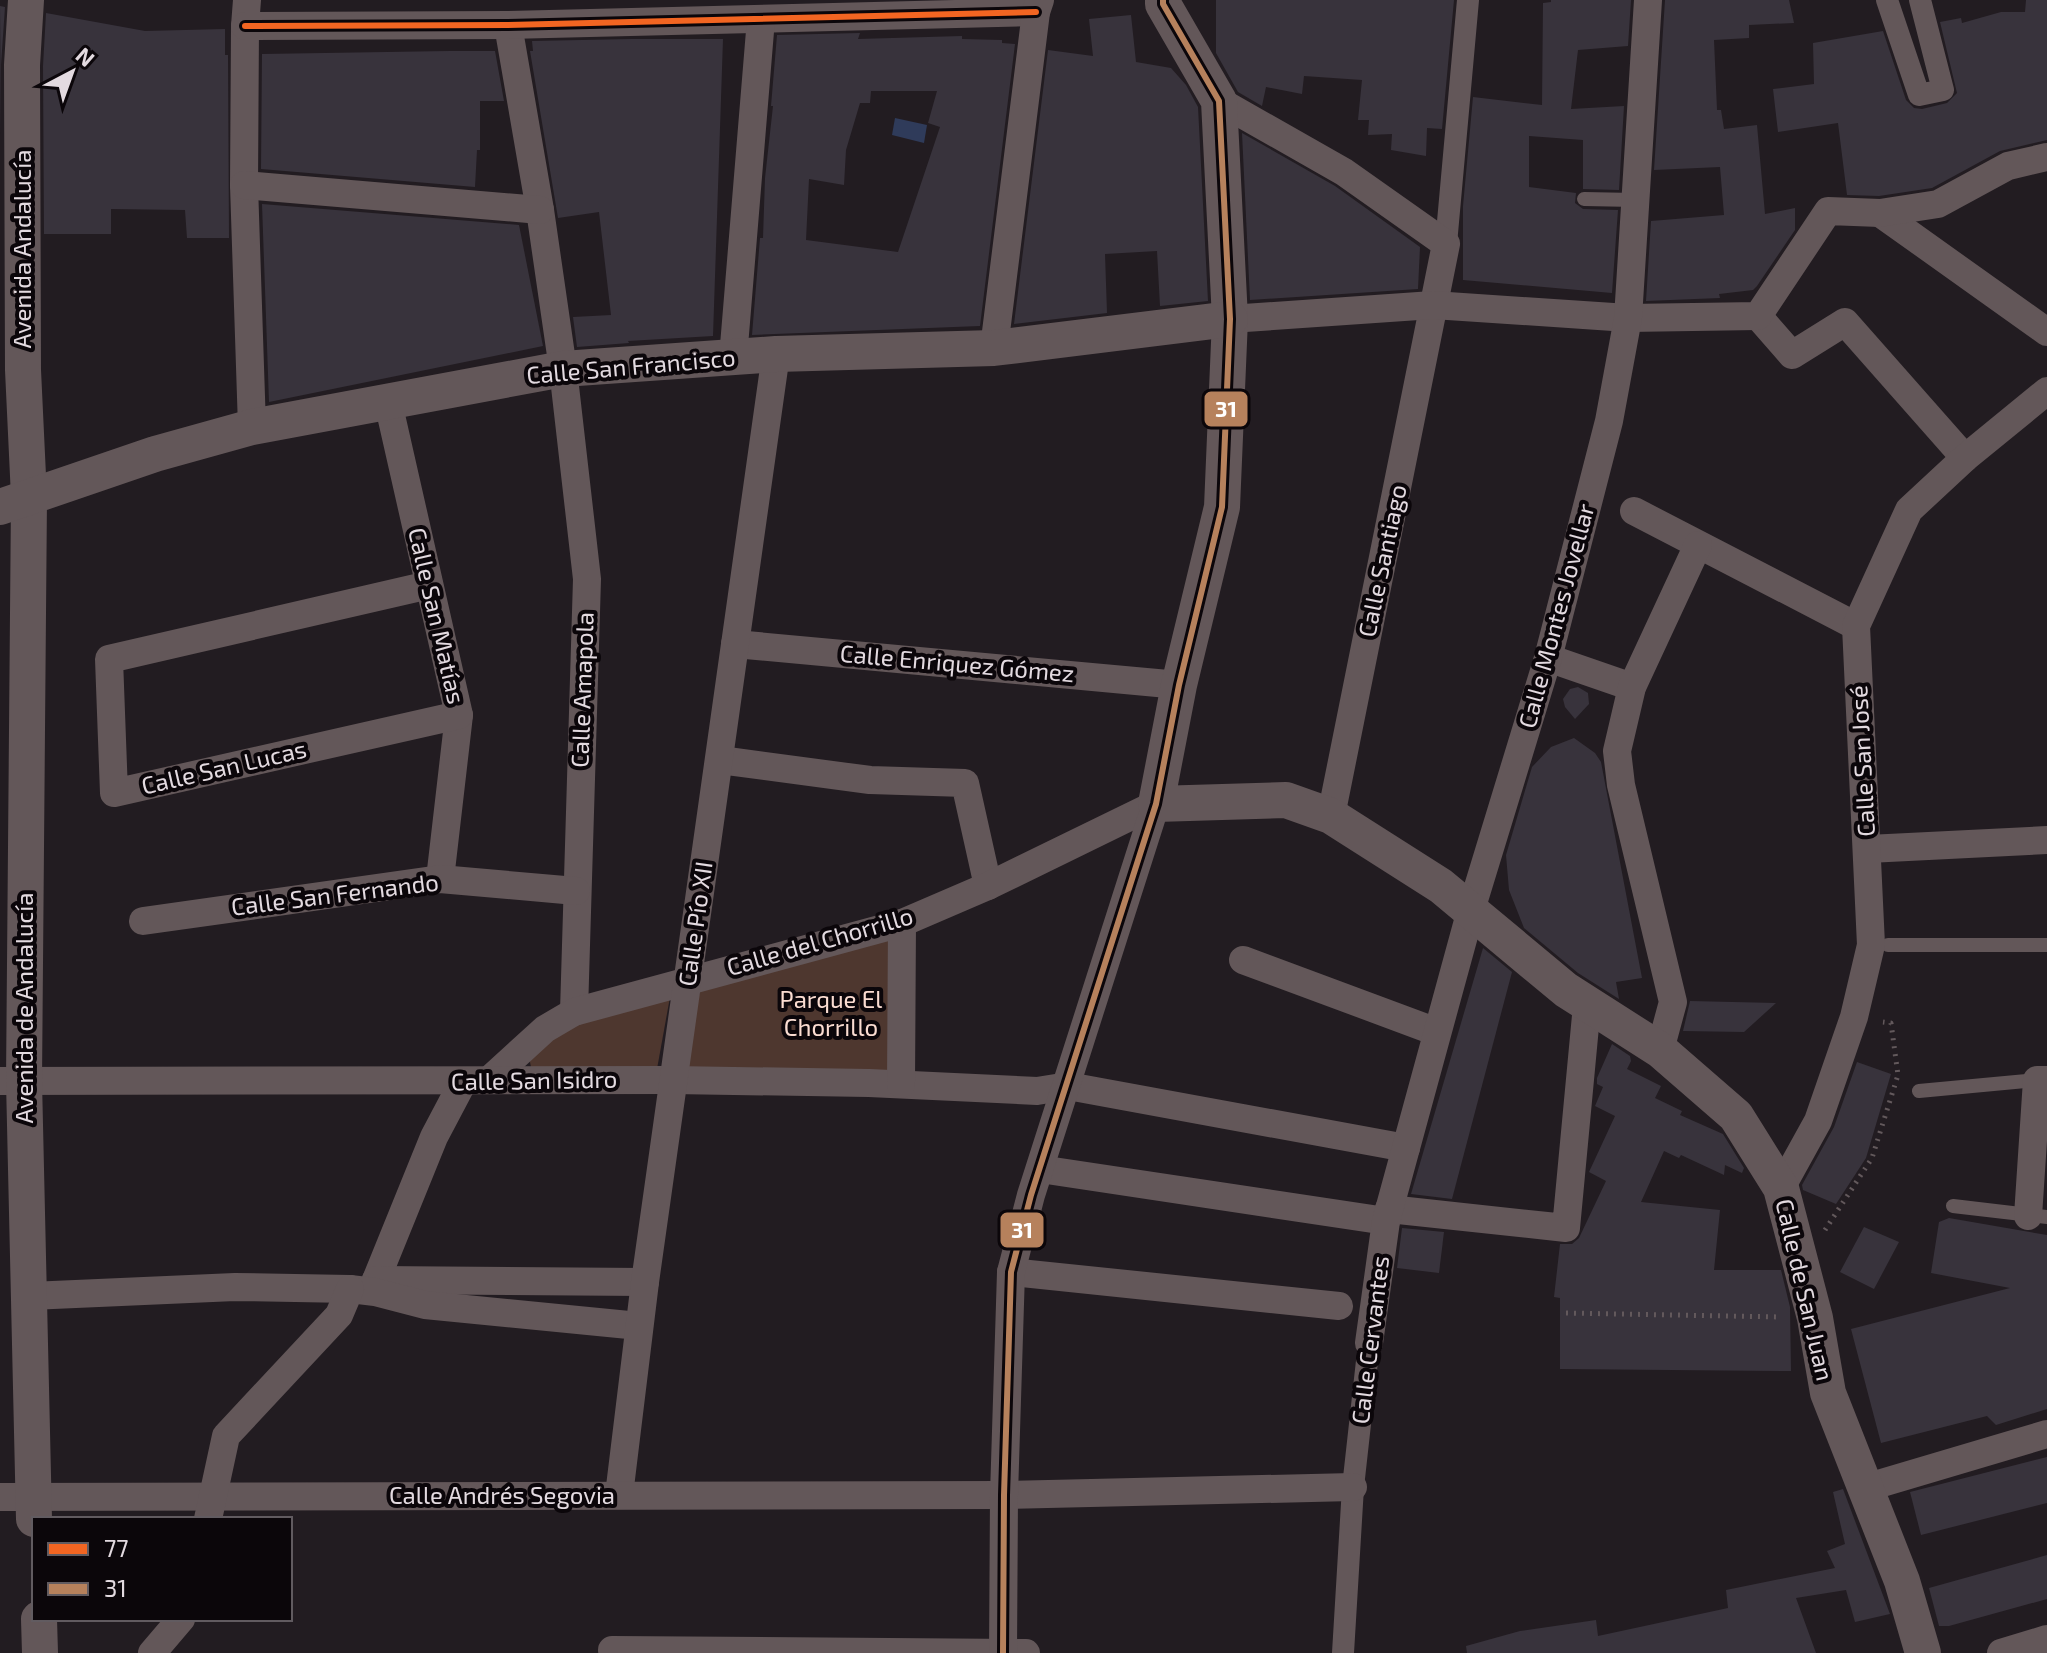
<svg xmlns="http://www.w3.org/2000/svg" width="2047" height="1653" font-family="'Exo 2',sans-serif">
<rect width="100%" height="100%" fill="#221c21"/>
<g fill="#4e372f">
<path d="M889,939V1072L687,1067L700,989Z"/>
<path d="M670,997L657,1069L531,1067L529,1057L582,1019Z"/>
</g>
<path fill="#2f3b5a" d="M895,118L927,125L924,143L892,135Z"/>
<g fill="#38333c" fill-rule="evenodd">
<path d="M1216,0H1454L1442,129L1427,128L1426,156L1391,150L1392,134L1368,135L1369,120H1358L1362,80L1304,76L1302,94L1266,87L1262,106L1238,92L1216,53Z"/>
<path d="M1551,0H1631L1628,46L1578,50L1571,109L1624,106L1619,190L1583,189V140L1529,136V187L1576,193L1575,203L1583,209L1618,210L1612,293L1463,280V206L1473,97L1542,105L1543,3L1551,2Z"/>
<path d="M1665,0H1789L1794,23L1749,25V38L1714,40L1717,110H1721L1724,129L1757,125L1765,214L1795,208V230L1757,286L1753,290L1719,294L1720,298L1646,301L1651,221L1724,215L1720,167L1654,170Z"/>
<path d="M2026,0H2047V140L2000,151L1932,188L1879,196L1847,195L1838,123L1778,132L1773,89L1814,84L1813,43L1883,31L1906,100L1914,108L1922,109L1947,103L1957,93L1940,22L1961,18L1962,23L2001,12H2025Z"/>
<path d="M0,6L5,7L1,65V134Z"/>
<path d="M46,13L145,31L225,29V55H228L229,238H187L185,210L111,209V234H44L43,66Z"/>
<path d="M1131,15L1136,62L1171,68L1186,85L1198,107L1208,301L1160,306L1157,251L1105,254L1107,313L1014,324L1048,50L1093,56L1089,19Z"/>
<path d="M860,33L858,39L962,36V39L1002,40V43L1015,44L980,326L752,335L760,238H763L765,178L773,106H771L777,35ZM871,91H937L928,123L940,127L898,252L806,240L809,179L844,185L846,150L860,103H870Z"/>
<path d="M631,39H723L713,336L628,341L629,343L577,347L573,317L611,315L599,212L558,218L530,51H533L532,41Z"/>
<path d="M449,51H495L504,101H480V150H477L475,187L261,169L262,54Z"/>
<path d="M1242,133L1335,186L1420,247L1418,289L1250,300Z"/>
<path d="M262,204L519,225L543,346L269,402Z"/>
<path d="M1578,687L1588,693L1589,704L1575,719L1565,707L1563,699L1570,689Z"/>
<path d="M1574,738L1595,753L1601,762L1642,978L1616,982L1619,999L1578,973L1524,928L1509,890L1506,855L1532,767L1551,747Z"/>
<path d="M1483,948L1512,972L1452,1199L1411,1194Z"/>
<path d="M1690,1001L1776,1003L1744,1032L1683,1031Z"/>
<path d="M1612,1044L1630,1056L1631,1061L1627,1069L1661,1086L1655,1098L1682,1111L1680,1115L1723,1134L1744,1168L1742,1173L1725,1165L1724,1175L1681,1155L1679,1158L1664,1151L1641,1202L1720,1210L1714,1270H1781L1790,1307L1791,1371L1560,1369V1298L1554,1297L1560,1244H1572L1579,1238L1606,1181L1589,1172L1615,1116L1595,1106L1603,1087L1597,1084V1078Z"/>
<path d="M1857,1062L1891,1074L1866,1158L1836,1204L1803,1190L1802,1185L1834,1127Z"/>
<path d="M1949,1218L2047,1235V1409L1996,1425L1987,1416L1881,1443L1851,1329L2010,1288L1931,1273L1939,1222Z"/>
<path d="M1864,1227L1899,1242L1874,1289L1840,1272Z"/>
<path d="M1402,1228L1444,1232L1439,1273L1397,1268Z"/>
<path d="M2047,1457V1503L1921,1535L1910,1492Z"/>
<path d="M1843,1489L1890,1614L1855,1622L1846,1590L1796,1598L1816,1653H1467L1466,1646L1520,1631L1596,1620L1598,1636L1728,1608L1726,1590L1835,1568L1827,1551L1845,1544L1833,1492Z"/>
<path d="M2047,1555V1599L1949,1626H1939L1929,1588Z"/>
</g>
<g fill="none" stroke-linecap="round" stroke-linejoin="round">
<g stroke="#63595c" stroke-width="5" stroke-dasharray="2 6" stroke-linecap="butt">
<path d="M1825,1230L1872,1158L1898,1075L1891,1023L1883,1022"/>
<path d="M1566,1313L1781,1317"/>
</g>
<g stroke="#635759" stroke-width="14">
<path d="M1584,199L1635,200"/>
<path d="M1888,945H2047"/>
<path d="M1919,1091L2037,1080"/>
<path d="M1953,1206L2047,1217"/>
</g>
<g stroke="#635759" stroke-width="22">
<path d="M1887,0L1919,95L1943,90L1920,0"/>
<path d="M1446,244L1468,0"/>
<path d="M1343,1653L1353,1487L1369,1343"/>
</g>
<g stroke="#635759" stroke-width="28">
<path d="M247,0L245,26L244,185L252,427"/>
<path d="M508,25L540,210L563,369L587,579L574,1012"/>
<path d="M245,26L508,25L1036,12"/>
<path d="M1219,101L1344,172L1446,244L1331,816"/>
<path d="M244,185L540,210"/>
<path d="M1880,213L2047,332"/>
<path d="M1758,316L1792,355L1845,322L1965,458"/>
<path d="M1230,319L1433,305L1628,318L1758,316L1828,211L1880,213L1938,204L2008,166L2047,157"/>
<path d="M994,348L1036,12L1040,0"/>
<path d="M733,358L761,19"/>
<path d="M388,402L459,715L440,879"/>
<path d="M1634,511L1856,626"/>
<path d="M429,585L109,659L114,793L459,715"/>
<path d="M735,644L1179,685"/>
<path d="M1548,658L1632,687"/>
<path d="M720,760L870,780L965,783L988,886"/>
<path d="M1868,849L2047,840"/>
<path d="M143,921L440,879L576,891"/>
<path d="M1243,960L1437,1032"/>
<path d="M1660,1050L1673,1002L1621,785L1617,751L1632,687L1698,545"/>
<path d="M489,1080L545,1029L574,1012L902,923L988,886L1156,804"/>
<path d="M0,1081L673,1080L869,1083L1037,1091L1068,1086L1406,1148"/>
<path d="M901,1084L902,923"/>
<path d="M1040,1169L1386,1221"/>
<path d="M1781,1188L1818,1121L1854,1017L1871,945L1856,626L1909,510L1965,458L2047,391"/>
<path d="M1389,1209L1566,1228L1587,1005"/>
<path d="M2028,1216L2037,1080H2047"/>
<path d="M1011,1272L1339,1306"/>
<path d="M376,1280L434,1137L463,1082"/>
<path d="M376,1283V1280L645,1282"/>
<path d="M30,1296L235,1287L350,1289L375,1292L425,1305L639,1326"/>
<path d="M1369,1343L1386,1221L1471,910L1548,658L1609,421L1628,318L1648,0"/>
<path d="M1865,1488L2047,1434"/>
<path d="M619,1495L645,1282L776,354"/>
<path d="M0,1497L1004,1495L1353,1487"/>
<path d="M208,1519L226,1436L339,1315L350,1289"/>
<path d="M612,1650L1026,1653"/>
<path d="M152,1653L181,1619"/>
<path d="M1003,1653L1004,1495L1011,1272L1031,1195L1156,804"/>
<path d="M2001,1653L2047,1639"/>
</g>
<g stroke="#635759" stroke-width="36">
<path d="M26,0L22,65L23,370L29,497L24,1081L34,1519"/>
<path d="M1163,0V4L1219,101L1230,319L1222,507L1179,685L1156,804L1286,800L1331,816L1441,886L1566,990L1660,1050L1736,1116L1781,1188L1815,1318L1828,1393L1902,1581L1923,1653"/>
<path d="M0,507L155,454L252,427L563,369L776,354L994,348L1230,319"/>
<path d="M39,1619L40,1653"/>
</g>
<defs>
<path id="bus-1" d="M245,26L508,25L1036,12"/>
<path id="bus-2" d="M1003,1653L1004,1495L1011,1272L1031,1195L1156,804L1179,685L1222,507L1230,319L1219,101L1163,4V0"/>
</defs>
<use href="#bus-1" stroke="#0b060a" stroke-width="12"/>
<use href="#bus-2" stroke="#0b060a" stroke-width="12"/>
<use href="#bus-1" stroke="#f26522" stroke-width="6"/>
<use href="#bus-2" stroke="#b6815c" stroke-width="6"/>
</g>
<g text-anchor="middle" stroke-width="8" stroke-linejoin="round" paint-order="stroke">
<g font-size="24" fill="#e3dae0" stroke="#0b060a">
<text transform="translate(23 249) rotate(-90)" y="8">Avenida Andalucía</text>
<text transform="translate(631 367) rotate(-5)" y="8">Calle San Francisco</text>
<text transform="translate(1383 561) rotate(-78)" y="8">Calle Santiago</text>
<text transform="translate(436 616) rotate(77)" y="8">Calle San Matías</text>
<text transform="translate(1557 616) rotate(-75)" y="8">Calle Montes Jovellar</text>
<text transform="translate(957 664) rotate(5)" y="8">Calle Enriquez Gómez</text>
<text transform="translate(583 690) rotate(-88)" y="8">Calle Amapola</text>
<text transform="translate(1863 761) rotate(-93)" y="8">Calle San José</text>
<text transform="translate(224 768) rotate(-13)" y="8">Calle San Lucas</text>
<text transform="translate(335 895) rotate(-7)" y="8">Calle San Fernando</text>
<text transform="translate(696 924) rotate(-82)" y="8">Calle Pío XII</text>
<text transform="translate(820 942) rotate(-16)" y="8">Calle del Chorrillo</text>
<text transform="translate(25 1008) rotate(-90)" y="8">Avenida de Andalucía</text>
<text transform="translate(534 1081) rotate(-1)" y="8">Calle San Isidro</text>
<text transform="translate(1804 1290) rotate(77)" y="8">Calle de San Juan</text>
<text transform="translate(1371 1340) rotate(-83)" y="8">Calle Cervantes</text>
<text x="502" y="1504">Calle Andrés Segovia</text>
</g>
<g font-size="24" fill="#fadcd1" stroke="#0b060a">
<text x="831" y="1008">Parque El<tspan x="831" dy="28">Chorrillo</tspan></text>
</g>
</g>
<g stroke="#0b060a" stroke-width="3">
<rect x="1203" y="390" width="46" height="38" rx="8" fill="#b6815c"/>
<rect x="999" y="1211" width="46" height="38" rx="8" fill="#b6815c"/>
</g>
<g font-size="22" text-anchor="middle" font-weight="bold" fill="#fff">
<text x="1226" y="417">31</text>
<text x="1022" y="1238">31</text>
</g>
<rect x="32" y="1517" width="260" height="104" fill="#0b060a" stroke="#615b60" stroke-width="2"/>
<rect x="48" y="1543" width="40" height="12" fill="#f26522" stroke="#615b60" stroke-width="2"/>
<text x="104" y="1557" font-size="24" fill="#e3dae0">77</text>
<rect x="48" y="1583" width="40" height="12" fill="#b6815c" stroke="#615b60" stroke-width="2"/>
<text x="104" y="1597" font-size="24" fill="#e3dae0">31</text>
<g transform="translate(72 72) rotate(41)" stroke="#0b060a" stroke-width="6" paint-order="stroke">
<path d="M0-6L14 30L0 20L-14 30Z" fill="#e3dae0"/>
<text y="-12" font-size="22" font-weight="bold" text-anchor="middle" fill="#e3dae0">N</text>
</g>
</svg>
